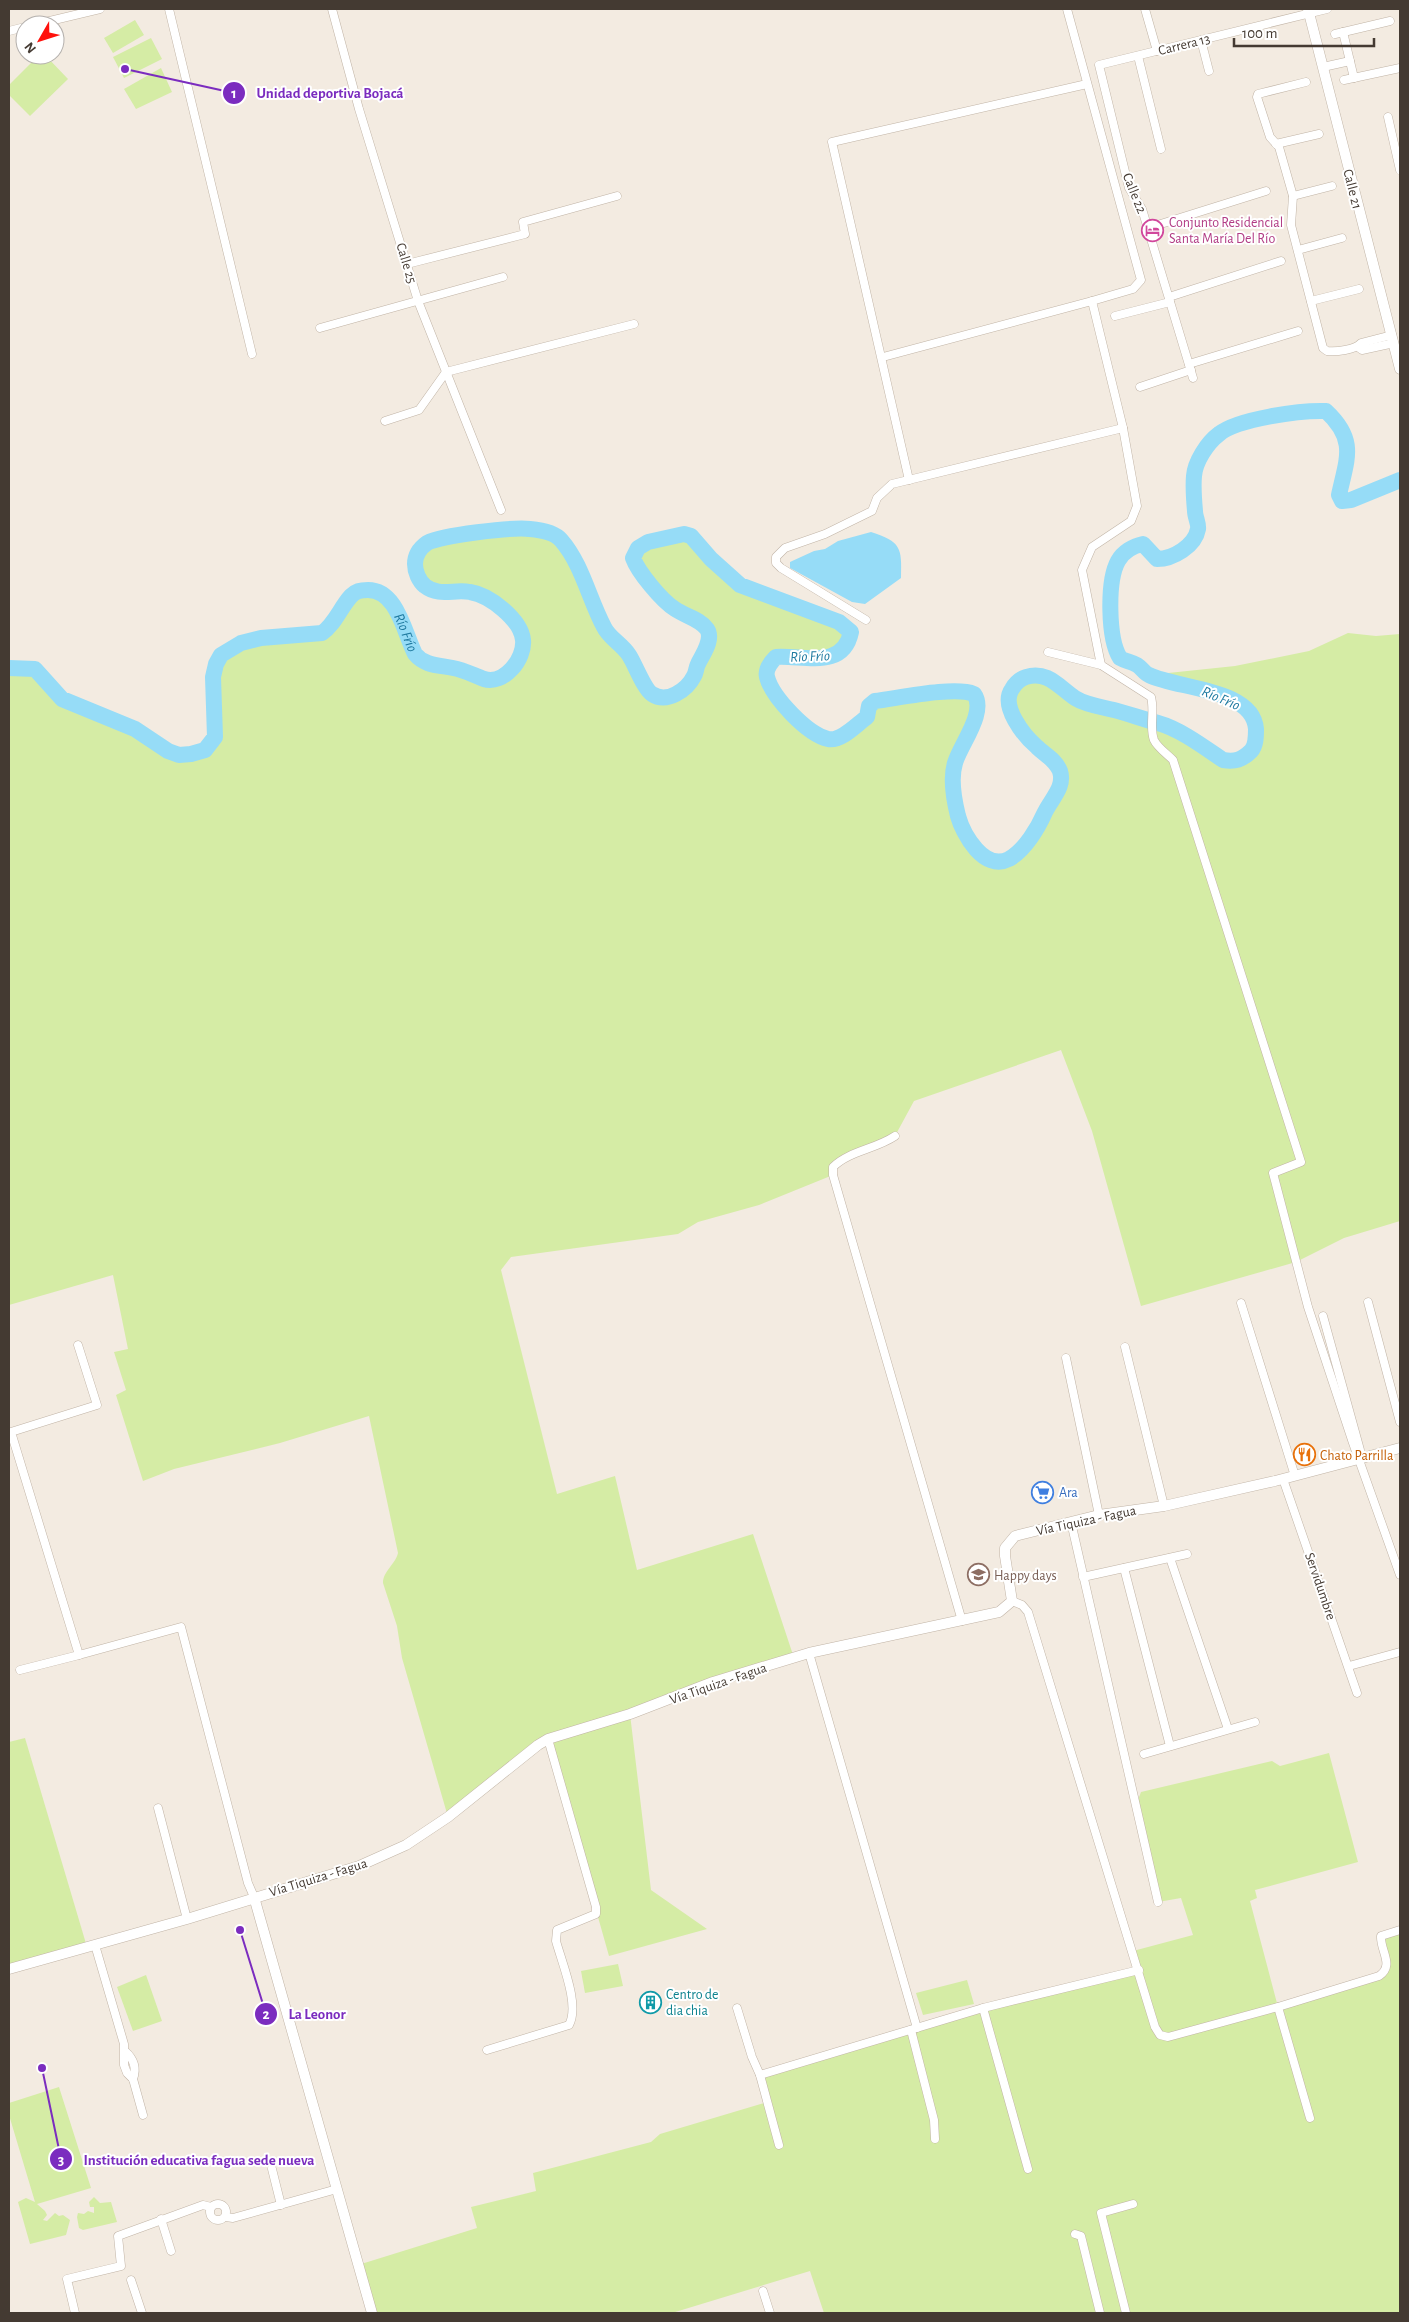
<svg xmlns="http://www.w3.org/2000/svg" width="1409" height="2322" font-family="'Alegreya Sans',sans-serif">
<rect width="100%" height="100%" fill="#f3ebe1"/>
<g fill="#d5eca5">
<path d="M135,20L144,35L113,53L104,38Z"/>
<path d="M151,38L162,59L124,78L113,57Z"/>
<path d="M39,55H45L68,79L30,116L9,95V85Z"/>
<path d="M161,68L172,92L136,109L124,89Z"/>
<path d="M516,528L553,534L561,539L582,576L605,629L626,650L651,694L661,697L680,692L694,677L709,636C705,620 687,618 674,609C660,599 638,574 633,558L638,548L648,542L684,534L691,536L711,559L740,585L839,622L851,632C843,670 804,655 776,657C771,662 765,669 767,677C772,698 806,734 828,739C841,742 857,724 867,717L869,706L875,701C899,698 955,686 974,694C987,712 960,745 955,763C949,781 956,820 966,837C999,893 1032,838 1049,805C1052,799 1059,792 1061,786C1066,767 1048,757 1037,747C1021,733 996,702 1016,683C1023,677 1032,674 1040,676C1058,679 1066,696 1081,702C1108,712 1138,715 1165,725C1185,733 1205,748 1223,760C1261,765 1268,718 1238,702C1210,688 1178,683 1149,675L1235,666L1309,651L1348,633L1376,636L1400,634V1221L1344,1238L1296,1262L1141,1306L1092,1131L1061,1050L914,1101L895,1136L839,1161L833,1175L759,1205L698,1222L678,1234L511,1257L501,1270L557,1494L615,1476L637,1570L753,1534L794,1658L630,1714L651,1890L707,1929L609,1956L548,1740L448,1817L402,1658L397,1626L383,1583C383,1571 395,1565 398,1553L369,1416L280,1443L174,1469L143,1481L116,1395L126,1390L114,1352L128,1349L113,1275L9,1305V668L35,669L62,699L135,729L168,751L179,755L191,754L205,750L215,737L213,677L216,664L221,655L241,643L261,638L322,633C335,624 340,608 351,596C356,591 360,590 368,590C397,590 404,632 415,654L428,664L453,668L475,674L485,679H497L518,661L523,639L517,622L505,612L471,592L441,593L425,587L420,581L415,567L419,549L433,541Z"/>
<path d="M25,1738L87,1947L9,1970V1742Z"/>
<path d="M1329,1753L1358,1862L1255,1890L1257,1898L1250,1901L1278,2007L1385,1972L1381,1936L1400,1930V2313H824L810,2271L672,2313H372L358,2265L477,2228L471,2207L536,2191L533,2173L651,2142L660,2134L767,2102L760,2075L911,2030L1139,1970L1133,1951L1193,1935L1181,1898L1158,1902L1136,1805L1141,1792L1272,1761L1280,1766Z"/>
<path d="M618,1964L623,1986L585,1993L581,1971Z"/>
<path d="M146,1975L162,2021L133,2031L117,1987Z"/>
<path d="M967,1980L974,2004L923,2015L916,1993Z"/>
<path d="M59,2087L91,2188L37,2204L45,2211L47,2215L43,2220L47,2221L55,2213L59,2216L63,2215L70,2220L66,2235L30,2244L18,2202L26,2198L35,2202L9,2115V2103Z"/>
<path d="M94,2197L100,2203L111,2202L117,2222L83,2230L79,2228L77,2217L78,2213L84,2214L88,2211L94,2213V2207H90L89,2202Z"/>
</g>
<path fill="#96dcf7" d="M871,532C901,542 902,547 901,578L865,604L852,602L790,568V562L814,551L825,549L838,541Z"/>
<g fill="none" stroke-linecap="round" stroke-linejoin="round">
<path stroke="#96dcf7" stroke-width="16" id="s1" d="M9,668L35,669L62,699L135,729L168,751L179,755L191,754L205,750L215,737L213,677L216,664L221,655L241,643L261,638L322,633C335,624 340,608 351,596C356,591 360,590 368,590C397,590 404,632 415,654C425,666 438,665 453,668C464,670 473,675 484,679C504,685 525,659 523,640C521,620 490,595 470,592C454,589 439,597 425,586C419,581 415,572 415,564C415,555 420,548 427,543C442,535 512,527 530,529C541,530 554,532 561,540C582,564 589,599 604,627C609,638 622,644 629,655C635,664 644,689 652,694C667,704 687,690 694,676C696,673 696,668 698,664C702,655 714,640 707,629C700,619 685,616 675,609C662,601 638,572 633,558L638,548L648,542L684,534L691,536L711,559L740,585L839,622L851,632C843,670 804,655 776,657C771,662 765,669 767,677C772,697 807,734 828,739C841,742 857,724 867,717L869,706L875,701C899,698 955,686 974,694C987,712 960,745 955,763C950,779 954,800 958,816C963,834 984,872 1009,859C1025,850 1038,828 1045,812C1052,798 1065,787 1060,771C1055,759 1045,755 1037,747C1024,736 1000,706 1012,689C1015,684 1020,679 1026,677C1047,670 1059,687 1075,698C1086,705 1102,707 1114,710C1129,714 1143,719 1158,723C1180,729 1204,747 1223,760C1235,762 1242,760 1251,751C1256,746 1256,736 1256,729C1253,688 1177,689 1149,675C1144,673 1142,668 1137,665C1132,662 1125,661 1120,658C1108,639 1107,581 1118,561C1123,552 1133,546 1143,544L1157,559C1173,559 1195,546 1198,529C1199,524 1195,517 1195,511C1194,500 1193,487 1194,476C1195,462 1207,443 1219,434C1237,419 1301,410 1326,411C1357,440 1347,458 1339,495L1342,501L1351,500L1400,480"/>
<defs>
<g id="minor">
<path d="M169,9L252,354"/>
<path d="M332,9L359,109L418,301L501,510"/>
<path d="M1067,9L1141,280L1133,289L1092,301L1123,428L1137,506L1131,521L1092,547L1082,570L1101,665L1151,697C1155,712 1149,727 1154,740C1157,747 1167,754 1173,760L1301,1162L1273,1173L1308,1307L1353,1443L1400,1575"/>
<path d="M1145,9L1157,51"/>
<path d="M33,25L100,9"/>
<path d="M9,31L25,27"/>
<path d="M1343,32L1354,78"/>
<path d="M1335,34L1390,21"/>
<path d="M1201,40L1209,71"/>
<path d="M1138,56L1161,149"/>
<path d="M1323,67L1350,61"/>
<path d="M1344,80L1400,68"/>
<path d="M1306,82L1258,94L1257,97L1270,137L1279,147L1293,196L1291,225L1323,348L1327,351C1336,352 1355,350 1361,343L1392,335"/>
<path d="M1388,117L1400,170"/>
<path d="M1276,144L1319,134"/>
<path d="M1293,196L1332,186"/>
<path d="M1148,228L1266,191"/>
<path d="M1298,250L1342,238"/>
<path d="M407,264L525,234L523,222L617,196"/>
<path d="M1169,297L1281,261"/>
<path d="M1311,301L1359,289"/>
<path d="M1115,316L1170,302"/>
<path d="M320,328L503,277"/>
<path d="M1358,347L1362,350L1394,343"/>
<path d="M883,357L1092,301"/>
<path d="M1189,364L1298,331"/>
<path d="M1193,378L1142,209L1129,188L1099,65L1327,9"/>
<path d="M1140,387L1191,370"/>
<path d="M385,421L419,410L446,372L634,324"/>
<path d="M909,480L832,142L1087,84"/>
<path d="M866,620L781,568L776,563V557L785,548L825,534L872,511L877,498L892,484L1123,428"/>
<path d="M1048,652L1101,665"/>
<path d="M895,1136C876,1149 849,1151 833,1167V1175L962,1621"/>
<path d="M1368,1302L1400,1422"/>
<path d="M1241,1303L1295,1476"/>
<path d="M1323,1316L1360,1450"/>
<path d="M78,1345L97,1405L11,1432L79,1655L181,1627L248,1883L254,1897"/>
<path d="M1125,1347L1164,1506"/>
<path d="M1066,1358L1099,1515"/>
<path d="M1283,1479L1357,1693"/>
<path d="M1071,1522L1158,1902"/>
<path d="M1170,1558L1228,1729"/>
<path d="M1124,1568L1170,1746"/>
<path d="M1083,1577L1187,1554"/>
<path d="M1012,1601L1022,1605L1028,1612L1155,2027L1160,2035L1168,2037L1278,2007L1379,1976C1395,1965 1380,1951 1381,1936L1400,1930"/>
<path d="M809,1653L917,2028"/>
<path d="M1349,1666L1400,1652"/>
<path d="M20,1670L79,1655"/>
<path d="M1144,1754L1255,1722"/>
<path d="M158,1808L187,1919"/>
<path d="M95,1945L124,2044V2065L127,2073L133,2079L143,2115"/>
<path d="M1278,2007L1310,2118"/>
<path d="M737,2008L752,2057L760,2075L779,2145"/>
<path d="M983,2008L1028,2169"/>
<path d="M911,2030L934,2120L935,2139"/>
<path d="M487,2050L569,2025C580,2005 562,1963 556,1941L557,1930L596,1914V1907L548,1739"/>
<path d="M125,2051C134,2059 137,2068 133,2079"/>
<path d="M760,2075L983,2008L1139,1970"/>
<path d="M272,2169L281,2205"/>
<circle cx="218" cy="2212" r="8"/>
<path d="M226,2217L233,2218L337,2189"/>
<path d="M161,2219L171,2251"/>
<path d="M1075,2234L1081,2236L1100,2313"/>
<path d="M131,2280L142,2313"/>
<path d="M763,2291L770,2313"/>
<path d="M75,2313L67,2279L121,2266L118,2236L203,2205L211,2207"/>
<path d="M1126,2313L1101,2213L1133,2204"/>
</g>
<g id="tertiary">
<path d="M1308,9L1400,369"/>
<path d="M254,1897L372,2313"/>
<path d="M9,1969L187,1919L359,1866L406,1845L448,1817L538,1745L548,1739L630,1714L713,1682L809,1653L999,1612L1012,1601L1005,1556V1548L1015,1536L1099,1515L1164,1506L1275,1481L1400,1448"/>
</g>
</defs>
<use href="#minor" stroke="#c1b4a6" stroke-width="9"/>
<use href="#tertiary" stroke="#c1b4a6" stroke-width="11"/>
<use href="#minor" stroke="#fff" stroke-width="8"/>
<use href="#tertiary" stroke="#fff" stroke-width="10"/>
</g>
<defs>
<symbol id="hotel-ring" viewBox="-11 -11 22 22"><circle r="9.5" fill="#fff" stroke="#d1479c" stroke-width="1.5"/><path d="M-6-4.5h1.5V1H6V5H4.5V3h-9V5H-6ZM-4 0a1.8 1.8 0 1 1 3.6 0ZM.5 0V-2.5h3Q6-2.5 6 0Z" fill="#d1479c"/></symbol>
<symbol id="restaurant-ring" viewBox="-11 -11 22 22"><circle r="9.5" fill="#fff" stroke="#e8710a" stroke-width="1.5"/><path d="M-5-6h1v4h1v-4h1v4h1v-4h1v5L-1.5 .5V6h-2V.5L-5-1ZM5-6V6H3V1.5H1.5Q1.5-4 5-6Z" fill="#e8710a"/></symbol>
<symbol id="supermarket-ring" viewBox="-11 -11 22 22"><circle r="9.5" fill="#fff" stroke="#3f7fe0" stroke-width="1.5"/><path d="M-6-5.5h2.5l.6 2H6L4.5 2H-2.5L-4.4-4H-6ZM-1.5 3.2a1.3 1.3 0 1 0 .1 0ZM3 3.2a1.3 1.3 0 1 0 .1 0Z" fill="#3f7fe0"/></symbol>
<symbol id="school-ring" viewBox="-11 -11 22 22"><circle r="9.5" fill="#fff" stroke="#8d6e63" stroke-width="1.5"/><path d="M0-5L7-2L0 1L-7-2ZM-4 1L0 2.5L4 1V4Q0 6-4 4Z" fill="#8d6e63"/></symbol>
<symbol id="building-ring" viewBox="-11 -11 22 22"><circle r="9.5" fill="#fff" stroke="#0f9aa8" stroke-width="1.5"/><path d="M-4-6H4V6H1V3H-1V6H-4ZM-2.5-4.3h1.7v1.8h-1.7ZM.8-4.3h1.7v1.8H.8ZM-2.5-1h1.7V.8h-1.7ZM.8-1h1.7V.8H.8Z" fill="#0f9aa8"/></symbol>
</defs>
<g fill-rule="evenodd">
<use href="#hotel-ring" x="1140" y="218" width="25" height="25"/>
<use href="#restaurant-ring" x="1292" y="1442" width="25" height="25"/>
<use href="#supermarket-ring" x="1030" y="1480" width="25" height="25"/>
<use href="#school-ring" x="966" y="1562" width="25" height="25"/>
<use href="#building-ring" x="638" y="1990" width="25" height="25"/>
</g>
<g text-anchor="middle" stroke-width="4" stroke-linejoin="round" paint-order="stroke">
<g font-size="14" fill="#443a32" stroke="#fff">
<text transform="translate(1184 44) rotate(-14)" y="5">Carrera 13</text>
<text transform="translate(1353 189) rotate(76)" y="5">Calle 21</text>
<text transform="translate(1135 193) rotate(68)" y="5">Calle 22</text>
<text transform="translate(407 263) rotate(73)" y="5">Calle 25</text>
<text transform="translate(1086 1520) rotate(-12)" y="5">Vía Tiquiza - Fagua</text>
<text transform="translate(1321 1586) rotate(71)" y="5">Servidumbre</text>
<text transform="translate(718 1683) rotate(-19)" y="5">Vía Tiquiza - Fagua</text>
<text transform="translate(318 1877) rotate(-17)" y="5">Vía Tiquiza - Fagua</text>
</g>
<g font-size="14" fill="#b23c85" stroke="#fff" text-anchor="start">
<text x="1169" y="227">Conjunto Residencial<tspan x="1169" dy="16">Santa María Del Río</tspan></text>
</g>
<g font-size="14" fill="#c56008" stroke="#fff" text-anchor="start">
<text x="1320" y="1460">Chato Parrilla</text>
</g>
<g font-size="14" fill="#366cbe" stroke="#fff" text-anchor="start">
<text x="1059" y="1497">Ara</text>
</g>
<g font-size="14" fill="#785e54" stroke="#fff" text-anchor="start">
<text x="994" y="1580">Happy days</text>
</g>
<g font-size="14" fill="#0d838f" stroke="#fff" text-anchor="start">
<text x="666" y="1999">Centro de<tspan x="666" dy="16">dia chia</tspan></text>
</g>
<g font-size="15" font-style="italic" fill="#1f7aa0" stroke="#fff">
<text dy="5" stroke="none"><textPath href="#s1" startOffset="555">Río Frío</textPath></text>
<text transform="translate(810 656) rotate(-2)" y="5">Río Frío</text>
<text transform="translate(1221 698) rotate(23)" y="5">Río Frío</text>
</g>
</g>
<path fill="none" stroke="#7b2cbf" stroke-width="2" d="M125 69L234 93M240 1930L266 2014M42 2068L61 2159"/>
<g fill="#7b2cbf" stroke="#fff" stroke-width="2">
<circle cx="125" cy="69" r="5"/>
<circle cx="240" cy="1930" r="5"/>
<circle cx="42" cy="2068" r="5"/>
<circle cx="234" cy="93" r="12"/>
<circle cx="266" cy="2014" r="12"/>
<circle cx="61" cy="2159" r="12"/>
</g>
<g font-size="15" text-anchor="middle" font-weight="bold" fill="#fff">
<text x="234" y="98">1</text>
<text x="266" y="2019">2</text>
<text x="61" y="2165">3</text>
</g>
<g font-size="15" text-anchor="middle" font-weight="bold" fill="#7b2cbf" stroke="#fff" stroke-width="4" stroke-linejoin="round" paint-order="stroke">
<text x="330" y="98">Unidad deportiva Bojacá</text>
<text x="317" y="2019">La Leonor</text>
<text x="199" y="2165">Institución educativa fagua sede nueva</text>
</g>
<rect width="1409" height="2322" fill="none" stroke="#443a32" stroke-width="20"/>
<g transform="translate(40 40) rotate(231)"><circle r="24" fill="#ffffff" stroke="#b4b0ad"/>
<path d="M0-4L9 19L0 12L-9 19Z" fill="#ff110c"/>
<text y="-8" font-size="14" font-weight="bold" text-anchor="middle" fill="#443a32">N</text>
</g>
<path d="M1234 38v8h140v-8" fill="none" stroke="#443a32" stroke-width="2.5"/>
<text x="1242" y="38" font-size="15" fill="#443a32" stroke="#ffffff" stroke-width="4" paint-order="stroke">100 m</text>
</svg>
